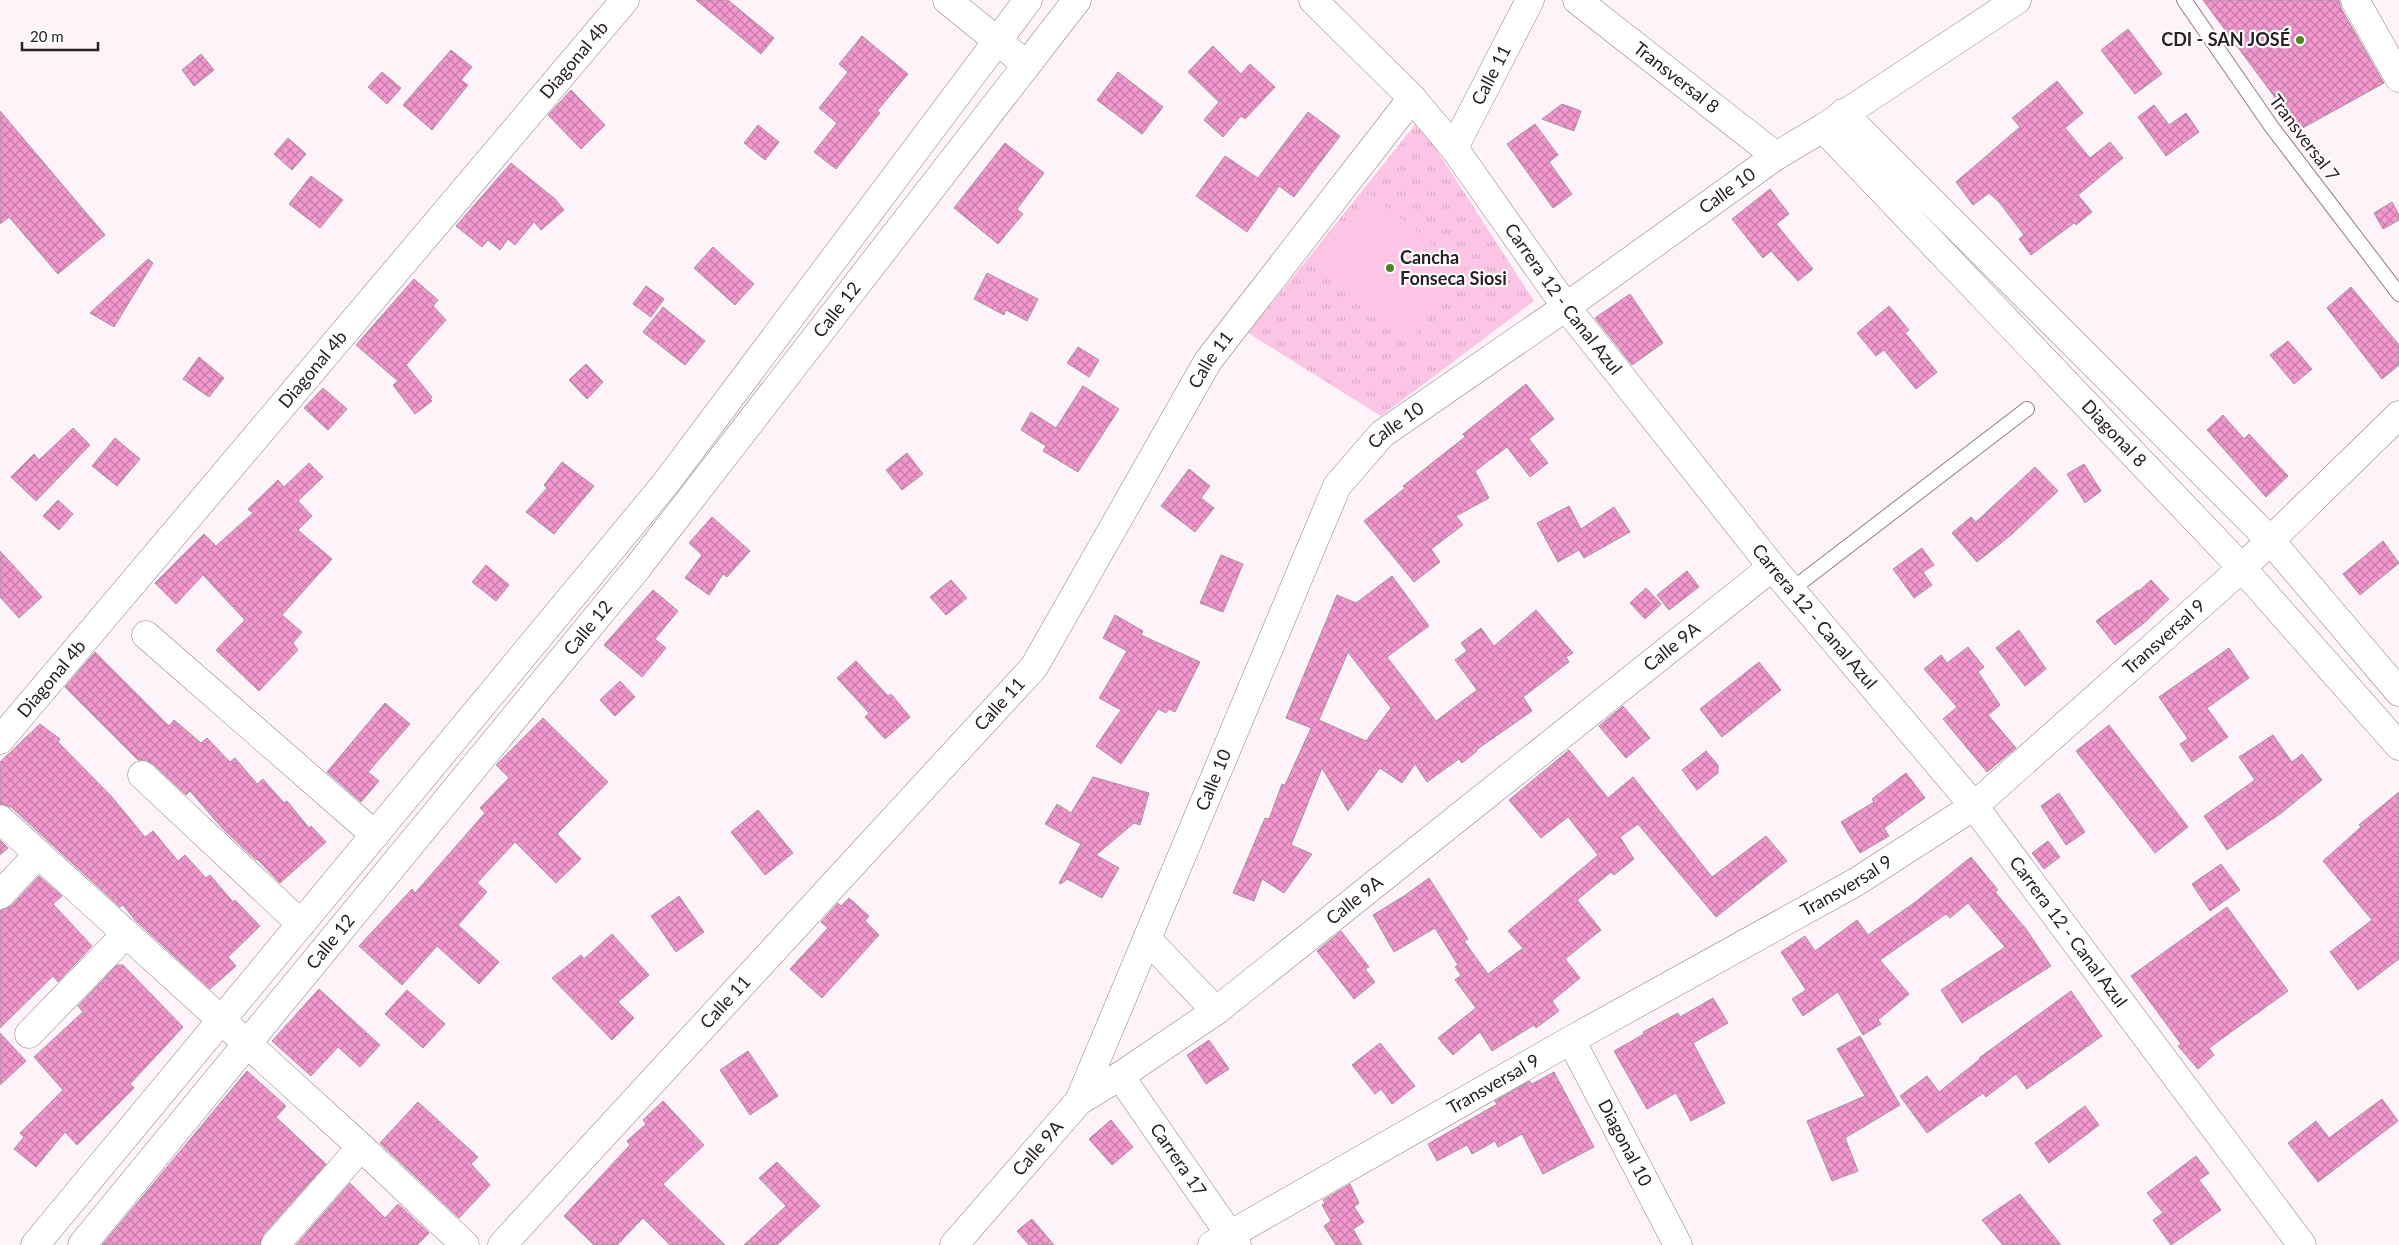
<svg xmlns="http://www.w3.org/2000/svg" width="2399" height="1245" font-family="Lato,sans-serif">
<defs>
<pattern id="park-tufts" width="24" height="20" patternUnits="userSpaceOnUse" patternTransform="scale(1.25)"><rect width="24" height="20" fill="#fdc5e5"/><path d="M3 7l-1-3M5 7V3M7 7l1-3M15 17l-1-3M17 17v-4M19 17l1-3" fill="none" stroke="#d9a9c4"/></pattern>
<pattern id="building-cross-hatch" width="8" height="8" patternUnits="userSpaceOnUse" patternTransform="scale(1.25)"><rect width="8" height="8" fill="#f298ce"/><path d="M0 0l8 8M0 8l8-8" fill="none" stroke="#c47ca7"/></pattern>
</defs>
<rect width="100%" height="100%" fill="#fdf3f8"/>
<path fill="url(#park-tufts)" d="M1418,121L1534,301L1381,416L1248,333Z"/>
<path fill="#fdc5e5" d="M1369,193L1468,272L1409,341L1313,265Z"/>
<g fill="url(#building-cross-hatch)" stroke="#ab93a0" fill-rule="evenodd">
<path d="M696,0H728L774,38L761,54Z"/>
<path d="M2203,0H2339L2341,8L2384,83L2299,130Z"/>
<path d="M2128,29L2162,74L2135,94L2101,50Z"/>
<path d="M862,36L908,74L877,111L880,113L836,169L814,152L837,123L819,108L848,72L839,64Z"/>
<path d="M1213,46L1241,74L1250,64L1275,87L1245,119L1241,116L1223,137L1204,120L1219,102L1188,72Z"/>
<path d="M451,50L472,67L461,80L468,85L432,130L403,105Z"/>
<path d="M201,54L214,70L194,86L182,70Z"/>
<path d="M382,72L401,88L387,104L368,87Z"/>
<path d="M1118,72L1163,107L1142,134L1097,100Z"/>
<path d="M2057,81L2083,113L2065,128L2090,158L2110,142L2123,158L2078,195L2092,212L2076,225L2074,223L2031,255L2019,239L2024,235L1999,202L1989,193L1973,205L1956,182L2020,127L2012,118Z"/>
<path d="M571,90L605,125L581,149L548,115Z"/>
<path d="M1562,104L1581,111L1574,131L1542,119Z"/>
<path d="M2154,105L2169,125L2186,113L2199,132L2166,156L2138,117Z"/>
<path d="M0,111L105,235L58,274L9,217L0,224Z"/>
<path d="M1308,112L1340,136L1294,197L1279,186L1247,232L1196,196L1225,156L1258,178Z"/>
<path d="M1535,124L1558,155L1549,162L1572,194L1553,208L1507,144Z"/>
<path d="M758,125L779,142L765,160L744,143Z"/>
<path d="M288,138L306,154L292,170L274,154Z"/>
<path d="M1005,143L1044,173L1017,209L1023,214L998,244L954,208Z"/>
<path d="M511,163L555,199L564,210L541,230L534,222L515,245L508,239L500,250L488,240L482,247L456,226Z"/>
<path d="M311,176L343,200L320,228L289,204Z"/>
<path d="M1770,189L1789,214L1776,224L1813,269L1798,281L1771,251L1763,258L1732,219Z"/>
<path d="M2392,202L2399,215V220L2383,229L2374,213Z"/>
<path d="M713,247L754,284L735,305L694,268Z"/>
<path d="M148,259L153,263L114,327L90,313Z"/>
<path d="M987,273L1038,299L1027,321L1006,310L1004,315L974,299Z"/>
<path d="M414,279L438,300L433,306L446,320L406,365L432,397L430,399L432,401L415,414L393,385L398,381L356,345Z"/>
<path d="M646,286L664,299L651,317L633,304Z"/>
<path d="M2351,287L2399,345V365L2382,379L2327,308Z"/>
<path d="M1630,294L1663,343L1632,365L1595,318Z"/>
<path d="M1889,306L1909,330L1905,333L1937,372L1916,389L1884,350L1876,356L1857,333Z"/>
<path d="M663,307L705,341L685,365L643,332Z"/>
<path d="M2288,341L2312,369L2294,384L2270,355Z"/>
<path d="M1078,347L1099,360L1089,377L1067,363Z"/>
<path d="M199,357L224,378L209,397L183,379Z"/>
<path d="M586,364L603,382L587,399L569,380Z"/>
<path d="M1526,384L1554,419L1529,439L1548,463L1530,477L1507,447L1475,471L1489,498L1456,516L1463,525L1431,549L1440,562L1414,582L1364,521L1405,488L1403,486L1465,437L1463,434Z"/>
<path d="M1083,386L1119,409L1078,472L1043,451L1046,446L1021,430L1031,412L1056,428Z"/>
<path d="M323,388L347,409L328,430L304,408Z"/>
<path d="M2223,415L2244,439L2249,434L2288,476L2266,497L2207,430Z"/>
<path d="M73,428L90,445L36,501L11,477L34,454L39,460Z"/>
<path d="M115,438L140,459L117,486L92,466Z"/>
<path d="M907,453L923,474L902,490L886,470Z"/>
<path d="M562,462L594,486L554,534L526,512L547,488L544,485Z"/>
<path d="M309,463L323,477L298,501L312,516L298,530L332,559L282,615L302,632L293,643L298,650L259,691L216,650L245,620L203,575L176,604L155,583L204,534L216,546L253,513L248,509L278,480L284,487Z"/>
<path d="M2084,464L2101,491L2085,503L2067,474Z"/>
<path d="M2035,467L2058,491L2011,535L1977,562L1952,533L1971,517L1976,522Z"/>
<path d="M1189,469L1210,486L1201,498L1214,508L1195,532L1161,506Z"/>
<path d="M58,500L73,514L59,530L43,516Z"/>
<path d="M1569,506L1581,529L1614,507L1630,532L1584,558L1579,550L1558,562L1537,523Z"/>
<path d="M712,517L750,551L727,577L723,574L709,595L685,578L702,555L689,543Z"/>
<path d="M2383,541L2399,563L2360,595L2343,574Z"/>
<path d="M1922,548L1934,565L1923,572L1932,585L1914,598L1893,569Z"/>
<path d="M0,551L42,597L19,618L0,597Z"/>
<path d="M1221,555L1243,564L1223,612L1200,603Z"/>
<path d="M486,565L509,585L496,601L472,582Z"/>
<path d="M1687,571L1699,587L1669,610L1657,595Z"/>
<path d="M1392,576L1429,626L1387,657L1436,721L1477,690L1455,660L1467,651L1461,643L1481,628L1494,646L1536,610L1573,653L1566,657L1569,662L1523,697L1532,711L1476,750L1477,751L1462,763L1459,759L1427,782L1415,764L1402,783L1380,768L1348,811L1322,768L1291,845L1312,854L1284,893L1262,879L1254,901L1233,893L1265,818L1269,819L1282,784L1285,785L1311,728L1286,718L1337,595L1356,603ZM1348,652L1391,708L1366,741L1319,720Z"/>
<path d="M951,580L967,598L946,615L930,597Z"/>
<path d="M2151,580L2169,599L2144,623L2115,645L2096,621L2138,590L2139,591Z"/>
<path d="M1646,588L1661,604L1645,619L1630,603Z"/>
<path d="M653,590L678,611L655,639L666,648L642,677L604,645Z"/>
<path d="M1115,615L1143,631L1141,635L1200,662L1175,712L1169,709L1166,713L1158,709L1121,764L1096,746L1121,710L1099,698L1127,651L1103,638Z"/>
<path d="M2019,630L2046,669L2025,686L1996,648Z"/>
<path d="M1968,647L1984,667L1978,672L2000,705L1988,715L2016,748L1987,772L1943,719L1957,707L1924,669L1941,655L1947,663Z"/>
<path d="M2229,648L2249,678L2207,708L2228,737L2192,762L2180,744L2188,739L2159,697Z"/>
<path d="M95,652L169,726L174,720L201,743L207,738L230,762L235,758L257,784L263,779L284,803L287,801L309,828L311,826L326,842L280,883L257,859L256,860L223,829L190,791L186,795L153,764L146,760H138L65,687Z"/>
<path d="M856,661L888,696L891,694L910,717L885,739L865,717L869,713L837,678Z"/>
<path d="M1759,662L1781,690L1722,737L1700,709Z"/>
<path d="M620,681L635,697L615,716L600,700Z"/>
<path d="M385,703L410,724L368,772L379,781L361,802L327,772Z"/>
<path d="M1623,706L1650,738L1626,758L1599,726Z"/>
<path d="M543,718L608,782L557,834L581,859L556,883L515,842L477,883L487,892L458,925L499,962L479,984L437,946L402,985L359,946L412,889L415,893L485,813L480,808L509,778L496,765Z"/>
<path d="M40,724L60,739L58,742L112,797L145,837L153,831L178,861L185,855L206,878L210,875L233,902L235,900L260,926L228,957L236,966L210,989L135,920L123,905L120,907L11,807L0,804V762Z"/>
<path d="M2109,725L2188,827L2155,853L2076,751Z"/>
<path d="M2273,735L2292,762L2302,754L2322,780L2280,814L2227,850L2204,816L2255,780L2239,757Z"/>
<path d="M1569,750L1608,798L1633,777L1712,877L1766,836L1787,861L1716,917L1638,824L1620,837L1634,859L1614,875L1611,872L1577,900L1601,930L1565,959L1580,978L1552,1001L1559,1011L1536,1028L1534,1025L1492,1051L1480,1032L1453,1055L1438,1038L1476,1008L1455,980L1461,975L1455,967L1458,965L1435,928L1394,952L1373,915L1404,896L1429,878L1468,939L1464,941L1488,974L1523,948L1508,931L1598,855L1568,817L1541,838L1509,800Z"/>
<path d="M1706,751L1718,765V773L1697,790L1682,770Z"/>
<path d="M1906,773L1925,798L1884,828L1889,836L1860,853L1841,822L1874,802L1872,799Z"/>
<path d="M1093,777L1149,793L1140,825L1134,823L1096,855L1119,868L1102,898L1067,879L1061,884L1059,883L1081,844L1045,824L1057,804L1071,813Z"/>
<path d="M2399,792V959L2358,990L2330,952L2372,920L2323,861L2361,827L2359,825Z"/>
<path d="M2059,793L2085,832L2066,845L2041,806Z"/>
<path d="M758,810L793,853L765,875L731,832Z"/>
<path d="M0,840L8,848L0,855Z"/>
<path d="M2048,841L2060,857L2044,869L2032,853Z"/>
<path d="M1971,857L1998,890L1995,892L2026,929L2051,966L1962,1023L1941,990L2005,947L1968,903L1950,918L1946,914L1880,960L1909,994L1878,1020L1881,1024L1863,1035L1838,992L1803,1016L1792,999L1806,990L1781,952L1805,936L1815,951L1857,920L1868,935L1914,903Z"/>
<path d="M2221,864L2240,890L2210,911L2192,884Z"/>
<path d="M39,876L62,896L53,904L92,946L58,982L53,976L0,1028V911L11,906Z"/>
<path d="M679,896L704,932L676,952L651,916Z"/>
<path d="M849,898L869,916L865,921L879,935L822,998L790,969L828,928L821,922L838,903L841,906Z"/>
<path d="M2227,907L2288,991L2209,1048L2214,1055L2198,1069L2178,1046L2181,1044L2131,976Z"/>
<path d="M1341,931L1369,967L1365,969L1375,982L1354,999L1317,951Z"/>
<path d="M612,934L649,975L618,1002L634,1018L612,1040L552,978L581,955L584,959Z"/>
<path d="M117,965H123L183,1027L130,1084L134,1088L77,1145L65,1132L36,1167L14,1149L24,1137L20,1133L63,1090L34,1057L83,1012L78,1006Z"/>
<path d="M319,989L380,1045L360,1067L338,1047L311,1076L272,1041Z"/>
<path d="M407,990L445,1024L423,1048L385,1014Z"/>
<path d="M2071,991L2102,1036L2027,1089L2016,1074L1986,1097L1983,1093L1927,1133L1900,1096L1927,1076L1939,1092L1980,1059L1979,1058Z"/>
<path d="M1713,998L1728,1023L1693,1043L1725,1103L1691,1121L1676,1093L1647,1109L1614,1051L1644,1034L1643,1032L1678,1013L1680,1017Z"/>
<path d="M0,1033L26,1061L0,1085Z"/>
<path d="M1860,1036L1900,1105L1845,1138L1858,1171L1832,1181L1807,1121L1865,1096L1837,1049Z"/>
<path d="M1209,1040L1229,1069L1206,1084L1187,1055Z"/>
<path d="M1380,1043L1415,1086L1392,1104L1381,1089L1375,1094L1352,1065Z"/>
<path d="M748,1051L778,1096L750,1115L720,1070Z"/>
<path d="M247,1071L286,1106L276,1117L326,1164L263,1235L260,1245H102Z"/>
<path d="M1554,1072L1594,1147L1543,1174L1522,1134L1498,1147L1495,1141L1472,1154L1467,1145L1437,1161L1428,1144L1497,1104L1495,1101L1530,1081L1532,1084Z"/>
<path d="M2382,1099L2398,1121L2318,1182L2288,1143L2316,1121L2329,1138Z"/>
<path d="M663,1101L704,1145L663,1184L725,1245H670L643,1218L617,1245H594L564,1216L630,1145L627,1141L646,1124L643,1120Z"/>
<path d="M418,1102L478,1157L471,1164L490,1185L459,1218L380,1143Z"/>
<path d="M2085,1106L2099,1125L2049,1163L2035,1143Z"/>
<path d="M1111,1120L1133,1147L1112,1165L1089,1139Z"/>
<path d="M2196,1156L2209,1173L2199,1180L2221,1210L2171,1245L2153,1220L2163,1213L2147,1193Z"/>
<path d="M777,1162L820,1206L777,1245H744L786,1206L759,1178Z"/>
<path d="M350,1183L385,1218L398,1204L429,1233L417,1245H296Z"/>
<path d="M1350,1184L1359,1203L1354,1207L1364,1222L1353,1229L1362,1245H1336L1324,1226L1331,1221L1322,1205L1325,1203L1323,1200Z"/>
<path d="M2020,1194L2061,1245H2003L1982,1220Z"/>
<path d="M1032,1219L1054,1245H1029L1017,1231Z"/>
</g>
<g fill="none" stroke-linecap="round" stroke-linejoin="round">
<defs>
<g id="service">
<path d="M2184,0L2271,126L2399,294"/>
<path d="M1791,590L2027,409"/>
</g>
<g id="minor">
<path d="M947,0L1027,65"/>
<path id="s1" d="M1313,0L1412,98L1454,148L1566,307L1772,567L1974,806L2302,1245"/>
<path id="s2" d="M1577,0L1776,156"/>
<path d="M2355,0L2399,78"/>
<path d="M1843,113L2270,540L2399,692"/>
<path id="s3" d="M1823,128L2242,568L2399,746"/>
<path id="s4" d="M1454,148L1530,0"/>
<path d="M146,635L375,835"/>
<path id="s5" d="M0,740L625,0"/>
<path d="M142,775L301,924"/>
<path d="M0,819L361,1147L465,1245"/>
<path d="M0,895L38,854"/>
<path d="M1147,939L1216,1011"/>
<path d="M29,1034L126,934"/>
<path id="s6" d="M1571,1040L1678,1245"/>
<path id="s7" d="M1120,1076L1237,1245"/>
<path id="s8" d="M1079,1101L1337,486L1382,434L1566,307L1776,156L1823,128L2017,0"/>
<path d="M275,1245L361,1147"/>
<path id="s9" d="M502,1245L1034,667L1208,361L1412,98"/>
<path id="s10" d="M954,1245L1079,1101L1120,1076L1216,1011L1772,567"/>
<path id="s11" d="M1212,1245L1571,1040L1856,882L1974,806L2242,568L2399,415"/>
</g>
<g id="tertiary">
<path d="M35,1245L666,483L1028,0"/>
<path id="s12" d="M82,1245L638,567L1077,0"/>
</g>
</defs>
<use href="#service" stroke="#927c88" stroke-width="16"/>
<use href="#minor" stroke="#927c88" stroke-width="29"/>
<use href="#tertiary" stroke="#927c88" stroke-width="29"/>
<use href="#service" stroke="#fff" stroke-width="14"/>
<use href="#minor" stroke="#fff" stroke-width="28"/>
<use href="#tertiary" stroke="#fff" stroke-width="28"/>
</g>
<g fill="#4f861f" stroke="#fff" stroke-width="2">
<circle cx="2300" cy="40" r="5"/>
<circle cx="1390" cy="268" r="5"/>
</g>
<g text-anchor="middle" stroke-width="4.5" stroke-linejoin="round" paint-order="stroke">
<g font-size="18" font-weight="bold" fill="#292025" stroke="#fff" text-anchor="end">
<text x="2290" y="46">CDI - SAN JOSÉ</text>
<text x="1400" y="264" text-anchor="start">Cancha<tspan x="1400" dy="21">Fonseca Siosi</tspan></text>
</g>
<g font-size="18" fill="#292025" stroke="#fff">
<text dy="6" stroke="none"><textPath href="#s5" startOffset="890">Diagonal 4b</textPath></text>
<text dy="6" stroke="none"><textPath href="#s4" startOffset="82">Calle 11</textPath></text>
<text dy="6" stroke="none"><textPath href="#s2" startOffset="126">Transversal 8</textPath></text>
<text transform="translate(2304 138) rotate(53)" y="6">Transversal 7</text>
<text dy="6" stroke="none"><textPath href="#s8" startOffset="1158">Calle 10</textPath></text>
<text dy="6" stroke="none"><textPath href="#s1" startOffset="391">Carrera 12 - Canal Azul</textPath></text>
<text dy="6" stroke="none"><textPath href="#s12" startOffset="1202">Calle 12</textPath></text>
<text dy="6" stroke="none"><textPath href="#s9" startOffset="1140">Calle 11</textPath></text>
<text dy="6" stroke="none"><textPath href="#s5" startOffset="485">Diagonal 4b</textPath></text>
<text dy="6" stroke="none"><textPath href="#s8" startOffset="752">Calle 10</textPath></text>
<text dy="6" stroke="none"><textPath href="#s3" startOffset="422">Diagonal 8</textPath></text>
<text dy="6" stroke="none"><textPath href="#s1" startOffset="796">Carrera 12 - Canal Azul</textPath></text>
<text dy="6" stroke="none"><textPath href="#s12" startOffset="798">Calle 12</textPath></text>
<text dy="6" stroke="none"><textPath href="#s11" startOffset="1134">Transversal 9</textPath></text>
<text dy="6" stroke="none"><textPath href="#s10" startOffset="938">Calle 9A</textPath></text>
<text dy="6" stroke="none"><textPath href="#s5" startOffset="80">Diagonal 4b</textPath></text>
<text dy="6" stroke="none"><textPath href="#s9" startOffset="735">Calle 11</textPath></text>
<text dy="6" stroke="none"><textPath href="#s8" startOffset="348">Calle 10</textPath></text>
<text dy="6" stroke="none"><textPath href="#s11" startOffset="729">Transversal 9</textPath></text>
<text dy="6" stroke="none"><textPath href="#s10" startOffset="532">Calle 9A</textPath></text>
<text dy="6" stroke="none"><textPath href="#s1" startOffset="1201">Carrera 12 - Canal Azul</textPath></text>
<text dy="6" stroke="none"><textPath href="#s12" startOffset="392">Calle 12</textPath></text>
<text dy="6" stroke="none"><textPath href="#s9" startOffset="330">Calle 11</textPath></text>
<text dy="6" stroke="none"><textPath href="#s11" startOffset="324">Transversal 9</textPath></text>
<text dy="6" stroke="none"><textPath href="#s6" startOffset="116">Diagonal 10</textPath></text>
<text dy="6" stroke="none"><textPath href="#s10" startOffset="128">Calle 9A</textPath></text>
<text dy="6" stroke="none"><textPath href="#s7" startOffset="102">Carrera 17</textPath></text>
</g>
</g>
<path d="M22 42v8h76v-8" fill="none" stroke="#292025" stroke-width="2.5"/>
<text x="30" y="42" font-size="15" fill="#292025" stroke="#ffffff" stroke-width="4" paint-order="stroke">20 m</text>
</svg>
